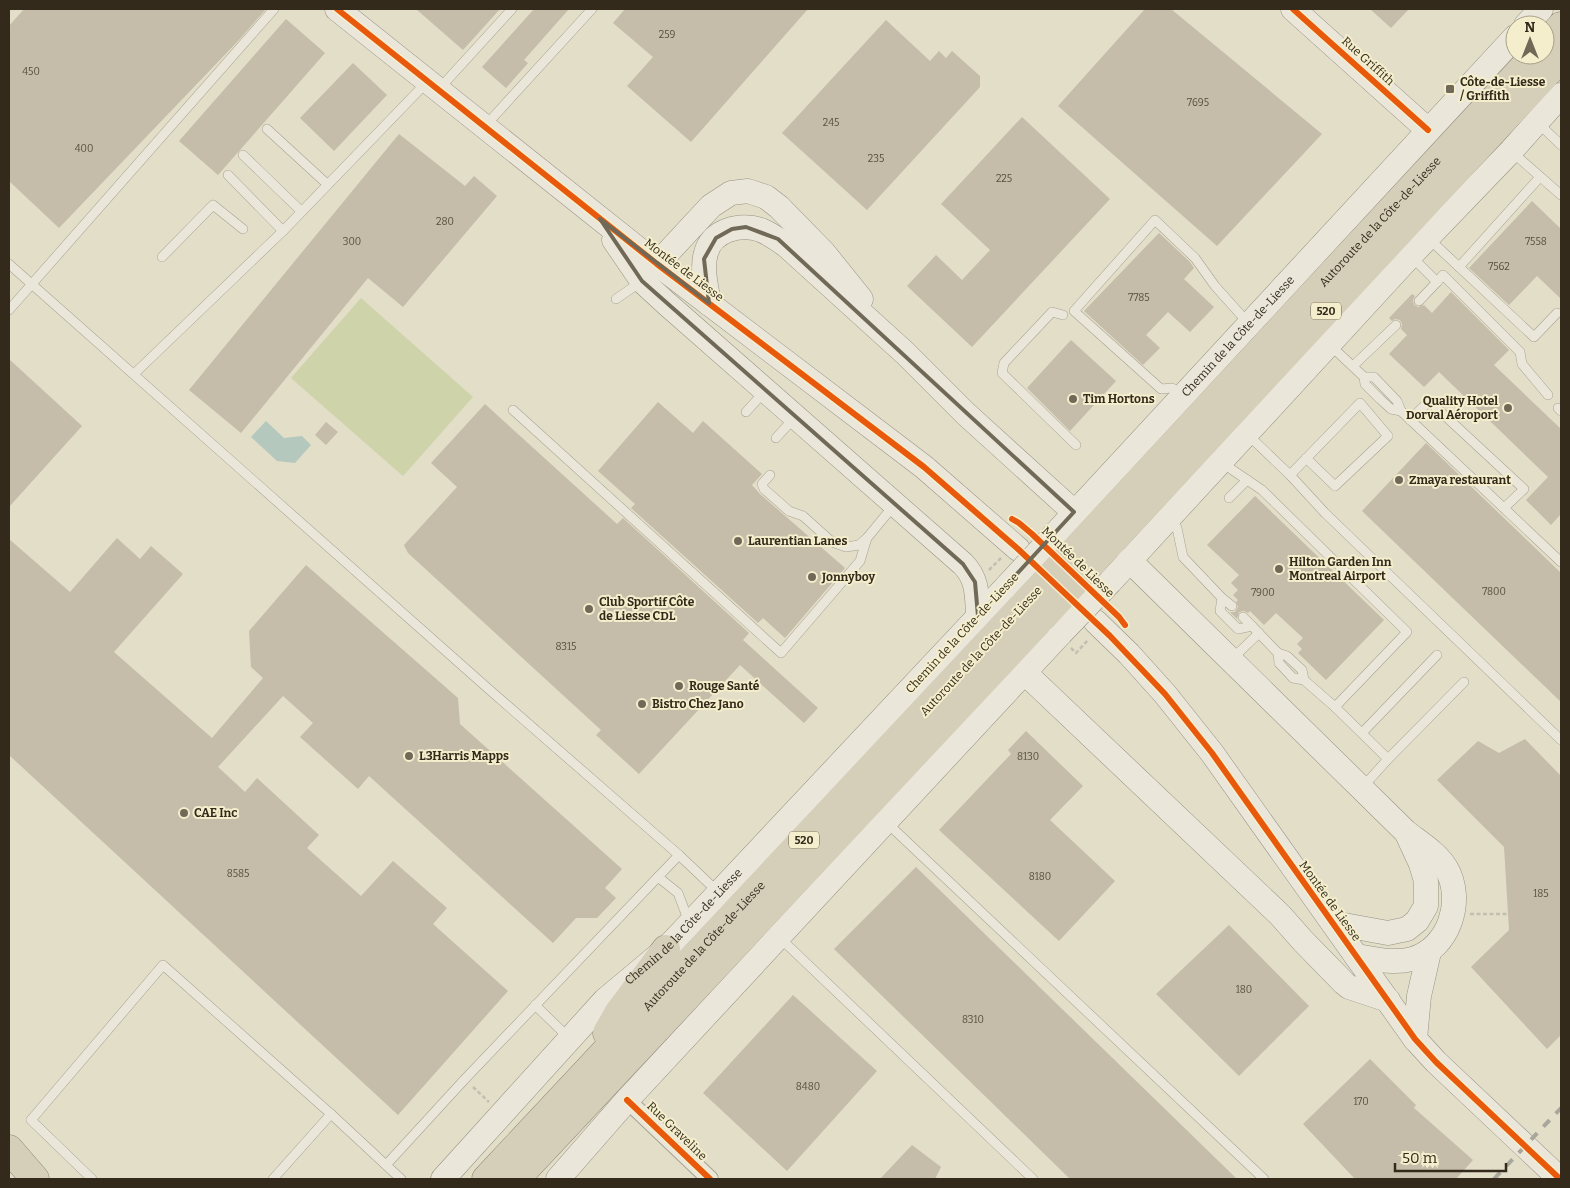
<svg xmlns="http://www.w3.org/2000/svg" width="1570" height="1188" font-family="Bitter,serif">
<rect width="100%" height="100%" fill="#e2dec8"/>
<path fill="#ced3aa" d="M361,298L473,397L403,476L291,378Z"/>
<path fill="#b4c8be" d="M266,421L284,438L302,436L311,445L295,463L277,461L251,437Z"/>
<g fill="#c5bca9">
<path d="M24,9H266L238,41L59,228L9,181V26Z"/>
<path d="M416,9H500L463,50Z"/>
<path d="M534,9H569L524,60L528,63L506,88L482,67Z"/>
<path d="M625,9H808L691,142L627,86L653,57L613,23Z"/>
<path d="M1145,9H1171L1322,134L1217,246L1058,106Z"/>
<path d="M1370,9H1409L1391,28Z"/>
<path d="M286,19L325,53L218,175L179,141Z"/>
<path d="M886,20L930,61L939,51L946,58L952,51L980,76V87L867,210L782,133Z"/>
<path d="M353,63L387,95L334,151L300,118Z"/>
<path d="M1022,117L1110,199L972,347L907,286L936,255L962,280L990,250L941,204Z"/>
<path d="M399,134L465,186L474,176L497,196L403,307L368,278L241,433L189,390Z"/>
<path d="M1532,201L1561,229V299L1537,276L1509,305L1469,268Z"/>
<path d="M1159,233L1190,262L1194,268L1184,279L1214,307L1190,332L1168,312L1146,335L1160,348L1143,365L1084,311Z"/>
<path d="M1451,292L1509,350L1494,365L1561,429V514L1551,525L1526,500L1548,477L1439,372L1424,387L1389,354L1407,335L1401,329L1402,324L1400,320L1395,319L1392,321L1389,318L1412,294L1415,296L1413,300L1414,305L1418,307L1424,305L1432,313Z"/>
<path d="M1071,340L1116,381L1070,431L1027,388Z"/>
<path d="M9,359L82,426L9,507Z"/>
<path d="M658,402L693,433L703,421L762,474L752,485L760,494L845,568L785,638L763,618L758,623L631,508L635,504L598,471Z"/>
<path d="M485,404L617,524L623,518L749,633L743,640L818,708L804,723L740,665L639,774L596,735L601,730L408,553L404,545L457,487L431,463Z"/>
<path d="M326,422L338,432L326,445L315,435Z"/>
<path d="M1426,443L1561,573V702L1362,511Z"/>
<path d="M1255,496L1384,620L1326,680L1298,653L1302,649L1297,644L1303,638L1276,613L1264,625L1250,611L1248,613L1244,611L1239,612L1237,619L1230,612H1235L1238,607L1236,602L1238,600L1233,595L1238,590L1231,583L1239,575L1207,545Z"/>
<path d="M117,538L140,559L151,546L183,574L114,652L212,738L263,678L251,667L249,631L306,565L458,698L460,724L622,869L605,888L616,898L597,918H576L553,943L369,776L358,789L300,737L313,723L283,696L218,767L245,792L257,778L319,835L307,848L361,896L393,861L447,908L433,924L508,991L398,1115L9,755V539L70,592Z"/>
<path d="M1026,731L1083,786L1050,820L1115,881L1059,941L939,830L1011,754L1008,750Z"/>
<path d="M1525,739L1561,776V1035L1547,1049L1471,967L1509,930L1504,847L1437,780L1478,741L1499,753Z"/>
<path d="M916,867L1237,1179H1070L834,949Z"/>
<path d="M1229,925L1309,1006L1239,1076L1156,994Z"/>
<path d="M793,995L877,1071L787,1171L703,1093Z"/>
<path d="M1370,1059L1416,1105L1414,1108L1473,1160L1456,1179H1355L1303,1124Z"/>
<path d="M912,1145L941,1167L935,1179H880Z"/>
</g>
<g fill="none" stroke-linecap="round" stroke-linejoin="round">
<defs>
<g id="lane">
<path d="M440,88L512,9"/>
<path d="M1537,122L1561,145"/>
<path d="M486,125L592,9"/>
<path d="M267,129L327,184"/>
<path d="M1511,151L1561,195"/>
<path d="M243,155L301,211"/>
<path d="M228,175L283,231"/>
<path d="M1428,238L1534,337L1557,313"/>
<path d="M1411,256L1437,282L1419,301"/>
<path d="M162,257L213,205L243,229"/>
<path d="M9,264L492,692L679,855L718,892"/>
<path d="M1459,267L1540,177"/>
<path d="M1437,282L1443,275L1520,352L1522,364L1548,395"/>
<path d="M616,299L642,281"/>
<path d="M9,310L274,9"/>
<path d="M1063,315L1052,312L1004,363L1002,373L1076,445"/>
<path d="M1330,345L1364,377L1365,384L1380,399L1391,409L1401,411L1397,401L1374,377H1364"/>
<path d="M1353,366L1396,325"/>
<path d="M134,374L283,231L427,82"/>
<path d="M1182,395L1172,388L1161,389L1074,311L1155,220L1195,258L1215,286L1241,315L1250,322"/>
<path d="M1558,408L1561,411"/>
<path d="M513,410L781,653L860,561L867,538"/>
<path d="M1401,411L1561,562"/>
<path d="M746,412L765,391"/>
<path d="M1410,420L1429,401L1524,489L1504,508"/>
<path d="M1247,434L1290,475L1325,513L1561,740"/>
<path d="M776,438L795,417"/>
<path d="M1222,461L1231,469L1262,490L1407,632L1335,707L1304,680L1293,678L1279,663L1278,653"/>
<path d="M770,475L762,484L764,489L789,511L803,516L832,542L846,547L859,545L867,538L895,504"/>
<path d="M1290,475L1360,403L1388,436L1335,486L1306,458"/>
<path d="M1229,498L1247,480"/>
<path d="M1168,519L1177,528L1183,557L1222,598L1220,611L1238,629L1252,626L1243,617"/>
<path d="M1222,598L1232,606"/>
<path d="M1252,626L1278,653L1287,656L1302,670L1304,680"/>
<path d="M1231,660L1259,633"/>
<path d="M1335,707L1388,759L1464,682"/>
<path d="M1362,733L1437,655"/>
<path d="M1362,788L1388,759"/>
<path d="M886,822L1264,1179"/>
<path d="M658,877L678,893L689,922"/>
<path d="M780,938L1033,1179"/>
<path d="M535,1005L569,1038"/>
<path d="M386,1165L464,1080L679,855"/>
<path d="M92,1179L31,1120L163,965L331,1114L401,1179"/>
<path d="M273,1179L331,1114"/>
</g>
<path id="street" d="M627,1100L710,1179"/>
<g id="secondary">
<path d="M337,9L657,264L924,467L1018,549"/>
<path d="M1293,9L1428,130"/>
<path d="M1526,25L1541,9"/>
<path d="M614,240L642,281L667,304L963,564C978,579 977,596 978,616"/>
<path d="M646,276L711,206L731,193L748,191L766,197L779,207L824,253L861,299"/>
<path d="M709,304C707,288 701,269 706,253C712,230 740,223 761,230C770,234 779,240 787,246L905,353L966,414L1074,512"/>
<path id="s1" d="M1056,533L1515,37"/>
<path d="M1129,560L1406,832C1420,843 1437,853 1446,868C1465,900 1449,949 1412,959C1394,964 1374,959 1356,956"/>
<path d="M1110,582L1411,255L1511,151L1561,95"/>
<path d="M1096,622L1129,654L1165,694L1212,753L1415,1039L1436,1062L1560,1179"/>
<path d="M1025,673L1280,915L1303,941L1344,983L1349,987L1388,1000"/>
<path d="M1333,923L1388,933L1407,929L1417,921L1426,906V881L1421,864L1408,836"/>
<path d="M1415,1039L1419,996L1429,952"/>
<path id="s2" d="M443,1179L605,1000L666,949L1008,585"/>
<path d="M558,1179L627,1100L1061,633"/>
</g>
<g id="highway">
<path d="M1545,44L1561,26"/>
<path id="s3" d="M1075,550L1535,55"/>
<path d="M1091,564L1561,58"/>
<path d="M607,1033L619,1012L666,949"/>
<path d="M9,1149L35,1179"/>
<path id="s4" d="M486,1179L1026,602"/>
<path d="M516,1179L1043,617"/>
</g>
</defs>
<use href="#lane" stroke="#a7a292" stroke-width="10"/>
<use href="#street" stroke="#a7a292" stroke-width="18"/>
<use href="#secondary" stroke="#969182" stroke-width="25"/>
<use href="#highway" stroke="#8c8779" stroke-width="29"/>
<g stroke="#c2beb2" stroke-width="2.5" stroke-dasharray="4 2.5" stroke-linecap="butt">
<path d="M989,570L1001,558"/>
<path d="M1071,648L1076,653L1088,640"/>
<path d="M1470,914H1508"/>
<path d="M473,1087L489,1102"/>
</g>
<use href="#lane" stroke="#eae7da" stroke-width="9"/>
<use href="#street" stroke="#eae7da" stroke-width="16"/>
<use href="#secondary" stroke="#eae7da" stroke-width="24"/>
<use href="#highway" stroke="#d5ceb9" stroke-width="28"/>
<path stroke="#a9a69b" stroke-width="4" stroke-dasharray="9 9" stroke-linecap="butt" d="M1494,1179L1561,1108"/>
<defs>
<g id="secondary-bridge">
<path d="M1008,585L1056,533"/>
<path d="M1061,633L1110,582"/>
</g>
<g id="highway-bridge">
<path d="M1026,602L1075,550"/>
<path d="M1043,617L1091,564"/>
</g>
</defs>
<use href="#secondary-bridge" stroke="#969182" stroke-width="25" stroke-linecap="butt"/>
<use href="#highway-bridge" stroke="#8c8779" stroke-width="29" stroke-linecap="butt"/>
<use href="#secondary-bridge" stroke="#eae7da" stroke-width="24"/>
<use href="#highway-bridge" stroke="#d5ceb9" stroke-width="28"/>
<defs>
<g id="cycleway">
<path d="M337,9L657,264L924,467L1018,549L1110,636L1165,694L1212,753L1415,1039L1436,1062L1560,1179"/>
<path d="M1293,9L1428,130"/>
<path d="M1012,519L1019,523L1032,534L1119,617L1125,625"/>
<path d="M627,1100L710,1179"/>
</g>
</defs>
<use href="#cycleway" stroke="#f5eecd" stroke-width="9"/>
<use href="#cycleway" stroke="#e8590c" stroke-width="6"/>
</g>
<path fill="none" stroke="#716958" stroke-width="4" stroke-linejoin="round" d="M600,219L709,303L704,259L716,238L732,229L746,227L778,239L1074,512L978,616L975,582L963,564L642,281Z"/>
<g fill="#716958" stroke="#f5eecd" stroke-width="2">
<rect x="1445" y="84" width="10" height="10" rx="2.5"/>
<circle cx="1073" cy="399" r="5"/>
<circle cx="1508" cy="408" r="5"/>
<circle cx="1399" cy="480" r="5"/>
<circle cx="738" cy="541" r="5"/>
<circle cx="1279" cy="569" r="5"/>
<circle cx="812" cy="577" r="5"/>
<circle cx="589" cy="609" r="5"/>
<circle cx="679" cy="686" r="5"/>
<circle cx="642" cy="704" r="5"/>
<circle cx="409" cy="756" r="5"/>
<circle cx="184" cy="813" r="5"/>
</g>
<g text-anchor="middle" stroke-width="4" stroke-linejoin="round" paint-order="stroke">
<g font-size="10" fill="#584e3e">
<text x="667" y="38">259</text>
<text x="31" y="75">450</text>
<text x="1198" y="106">7695</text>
<text x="831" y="126">245</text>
<text x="84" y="152">400</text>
<text x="876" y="162">235</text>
<text x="1004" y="182">225</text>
<text x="445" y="225">280</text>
<text x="352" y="245">300</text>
<text x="1536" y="245">7558</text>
<text x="1499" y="270">7562</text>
<text x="1139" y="301">7785</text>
<text x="1494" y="595">7800</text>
<text x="1263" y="596">7900</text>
<text x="566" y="650">8315</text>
<text x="1028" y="760">8130</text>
<text x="238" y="877">8585</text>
<text x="1040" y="880">8180</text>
<text x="1541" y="897">185</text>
<text x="1244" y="993">180</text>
<text x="973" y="1023">8310</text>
<text x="808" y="1090">8480</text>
<text x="1361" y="1105">170</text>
</g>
<g fill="#f5eecd" stroke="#6e6550" stroke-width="1">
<rect x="1311" y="302.5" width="30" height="17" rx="4"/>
<rect x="789" y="831.5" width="30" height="17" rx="4"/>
</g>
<g font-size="11" font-weight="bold" fill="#342a1b">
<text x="1326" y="315">520</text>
<text x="804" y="844">520</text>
</g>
<g font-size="12" fill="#342a1b" stroke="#f5eecd">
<text transform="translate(1368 61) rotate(42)" y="4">Rue Griffith</text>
<text dy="4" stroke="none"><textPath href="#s3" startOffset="448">Autoroute de la Côte-de-Liesse</textPath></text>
<text transform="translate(684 270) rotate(37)" y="4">Montée de Liesse</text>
<text dy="4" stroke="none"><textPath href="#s1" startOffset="268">Chemin de la Côte-de-Liesse</textPath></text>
<text transform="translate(1078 562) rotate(44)" y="4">Montée de Liesse</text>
<text transform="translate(962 633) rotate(-47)" y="4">Chemin de la Côte-de-Liesse</text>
<text transform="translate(981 651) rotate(-47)" y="4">Autoroute de la Côte-de-Liesse</text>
<text transform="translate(1330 901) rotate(54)" y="4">Montée de Liesse</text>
<text dy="4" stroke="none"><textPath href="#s2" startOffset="349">Chemin de la Côte-de-Liesse</textPath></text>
<text dy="4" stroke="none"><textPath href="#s4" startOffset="319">Autoroute de la Côte-de-Liesse</textPath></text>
<text transform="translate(677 1131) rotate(44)" y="4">Rue Graveline</text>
</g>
<g font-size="12" font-weight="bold" fill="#342a1b" stroke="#f5eecd" text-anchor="start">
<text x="1460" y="86">Côte-de-Liesse<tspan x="1460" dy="14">/ Griffith</tspan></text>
<text x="1083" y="403">Tim Hortons</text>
<text x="1498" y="405" text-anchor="end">Quality Hotel<tspan x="1498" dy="14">Dorval Aéroport</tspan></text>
<text x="1409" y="484">Zmaya restaurant</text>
<text x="748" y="545">Laurentian Lanes</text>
<text x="1289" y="566">Hilton Garden Inn<tspan x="1289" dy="14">Montreal Airport</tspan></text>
<text x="822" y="581">Jonnyboy</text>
<text x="599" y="606">Club Sportif Côte<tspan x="599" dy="14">de Liesse CDL</tspan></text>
<text x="689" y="690">Rouge Santé</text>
<text x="652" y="708">Bistro Chez Jano</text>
<text x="419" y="760">L3Harris Mapps</text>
<text x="194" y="817">CAE Inc</text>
</g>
</g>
<rect width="1570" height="1188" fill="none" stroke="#342a1b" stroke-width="20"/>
<g transform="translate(1530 40)"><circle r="24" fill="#f5eecd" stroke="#a8a086"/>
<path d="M0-4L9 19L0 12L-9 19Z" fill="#716958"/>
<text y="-8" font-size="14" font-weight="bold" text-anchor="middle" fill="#342a1b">N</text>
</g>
<path d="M1395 1163v8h111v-8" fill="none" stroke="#342a1b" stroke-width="2.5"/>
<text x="1402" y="1163" font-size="15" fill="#342a1b" stroke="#f5eecd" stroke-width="4" paint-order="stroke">50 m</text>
</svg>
